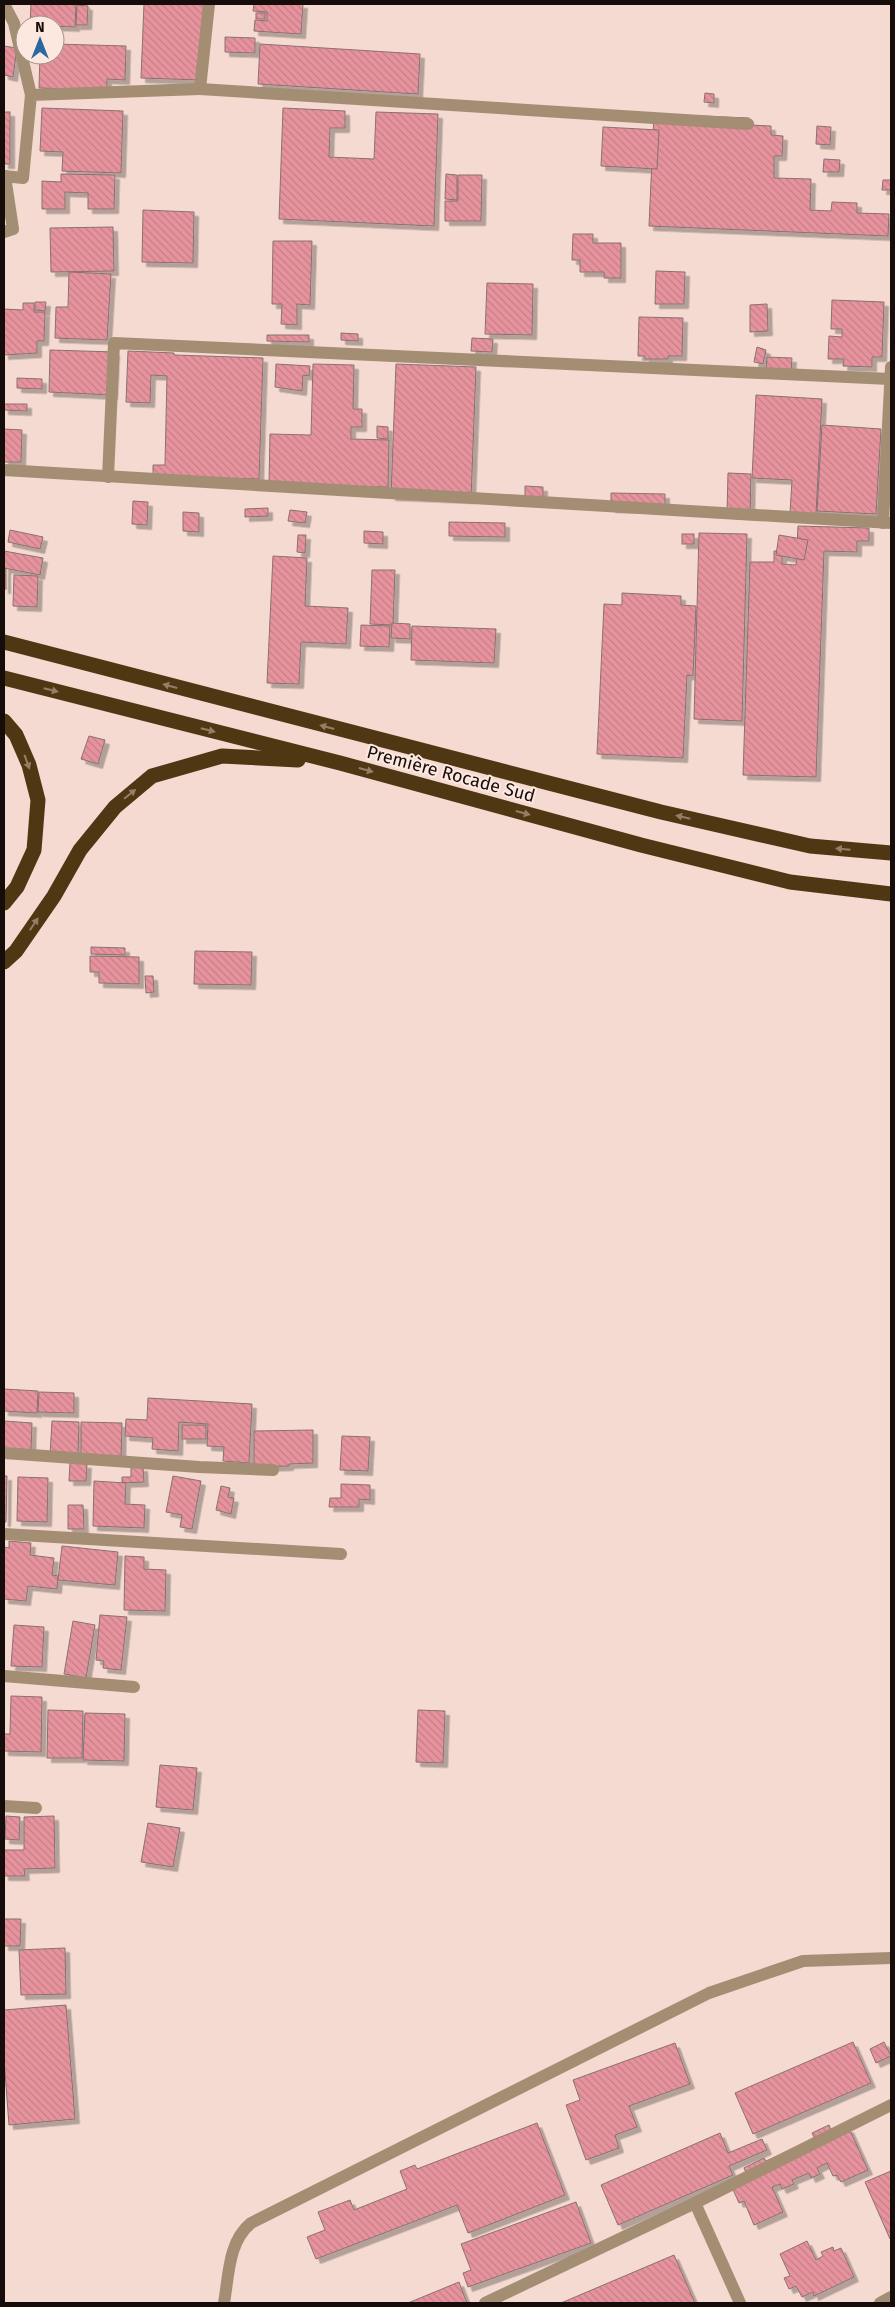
<svg xmlns="http://www.w3.org/2000/svg" width="895" height="2307" font-family="'Fira Sans',sans-serif">
<defs>
<pattern id="building-back-hatch" width="6" height="6" patternUnits="userSpaceOnUse" patternTransform="scale(1.25)"><rect width="6" height="6" fill="#e7939e"/><path d="M-1 5l2 2M0 0l6 6M5-1l2 2" fill="none" stroke="#c57e87"/></pattern>
<filter id="shadow"><feDropShadow dx="4.5" dy="4.5" stdDeviation="0" flood-color="#0004"/></filter>
</defs>
<rect width="100%" height="100%" fill="#f4dad0"/>
<g fill="url(#building-back-hatch)" stroke="#897073" filter="url(#shadow)">
<path d="M31,4H86H76L75,27L30,25Z"/>
<path d="M144,4H204L201,80L141,78Z"/>
<path d="M254,4H303L301,34L254,31L255,20L267,21V12L253,11Z"/>
<path d="M77,5L88,6L87,25H76Z"/>
<rect x="256" y="13" width="9" height="6"/>
<path d="M225,37L255,38V53L225,52Z"/>
<path d="M55,44L126,46L125,80L107,79V90L39,88L40,55H55Z"/>
<path d="M260,44L420,54L418,94L258,84Z"/>
<path d="M4,46L17,48L13,77L4,75Z"/>
<path d="M705,93L714,94V103L704,102Z"/>
<path d="M42,108L123,111L121,173L62,171L63,152L40,151Z"/>
<path d="M283,108L345,111V128H330L329,157L374,159L376,112L438,114L434,226L279,219Z"/>
<rect x="4" y="112" width="6" height="52"/>
<path d="M654,114L749,118V125L771,126V135L783,136L782,156H774V178L811,179L810,210L831,211L832,202L857,203V213L889,214L888,236L649,226Z"/>
<path d="M817,126L831,127L830,145L816,144Z"/>
<path d="M603,127L659,130L657,169L601,166Z"/>
<path d="M824,159L840,160L839,172H823Z"/>
<path d="M61,174L115,175L114,209H88V193L65,192V209H42V181L61,182Z"/>
<path d="M446,174L457,175V200L445,199Z"/>
<path d="M458,175H482L481,221H445V201H458Z"/>
<path d="M883,180H891V190H882Z"/>
<path d="M143,210L194,212L193,263L142,262Z"/>
<path d="M113,227L114,271L51,272L50,228Z"/>
<path d="M573,234H593V243H621V278H604V272H580V260H572Z"/>
<path d="M273,241H312L310,305L297,304V325L281,324L282,304H272Z"/>
<path d="M656,271L685,272L684,304H655Z"/>
<path d="M69,272L111,274L107,340L55,338L56,307H68Z"/>
<path d="M487,283L533,284L532,335L485,334Z"/>
<path d="M832,300L884,302L882,357H872V367L843,366L844,359H828L829,336L842,337V329H831Z"/>
<path d="M35,302H46L45,311L35,310Z"/>
<path d="M23,303H34V312H45L44,341H37V353L4,355V309L23,310Z"/>
<path d="M767,304L768,331L750,332V305Z"/>
<path d="M639,317L683,318L682,356H668V359H645V356H638Z"/>
<path d="M341,333L358,334V341L341,340Z"/>
<path d="M267,335H309V342L267,341Z"/>
<path d="M472,338L493,339L492,352L471,351Z"/>
<path d="M757,347L766,350L763,364L754,362Z"/>
<path d="M50,350L115,352L113,395L49,392Z"/>
<path d="M128,351L174,353V355L263,358L259,479L153,476V465H165L167,376L151,375L150,403L126,402Z"/>
<path d="M767,357L792,358L791,373L766,372Z"/>
<path d="M276,364L310,366L309,376L303,375L302,391L275,387Z"/>
<path d="M313,364L354,365L353,409H362V427H351V439L389,440L388,487L269,484L270,434L311,435Z"/>
<path d="M396,364L476,367L471,499L391,496Z"/>
<path d="M17,378L42,379V389L17,388Z"/>
<path d="M756,395L822,399L816,514L790,513L792,480L752,478Z"/>
<path d="M4,404H27V411L4,410Z"/>
<path d="M822,425L881,429L876,514L817,511Z"/>
<path d="M377,426L388,427V439L377,438Z"/>
<path d="M4,429L22,430L21,462H4Z"/>
<path d="M728,473L751,474L750,515L727,514Z"/>
<path d="M525,486L543,487V498L525,497Z"/>
<path d="M611,493L665,494V509L611,508Z"/>
<path d="M133,501L148,502L147,525L132,524Z"/>
<path d="M268,508V516L245,517V509Z"/>
<path d="M290,510L307,512L305,523L288,521Z"/>
<path d="M183,512L199,513V532L183,531Z"/>
<path d="M449,522L505,523V537L449,536Z"/>
<path d="M798,526L869,528V541H857V552L824,551L816,777L743,775L750,562H774V551H782V564L796,565Z"/>
<path d="M10,530L43,537L40,549L8,542Z"/>
<path d="M364,531L383,532V544L364,543Z"/>
<path d="M699,533L747,534L742,721L694,719Z"/>
<rect x="682" y="534" width="12" height="10"/>
<path d="M298,535H306L305,553L297,552Z"/>
<path d="M779,535L808,540L804,560L776,555Z"/>
<path d="M4,551L43,558L40,575L4,568Z"/>
<path d="M273,556L307,558L305,606L348,608L346,644L301,642L299,684L267,683Z"/>
<rect x="4" y="569" width="2" height="20"/>
<path d="M372,570H395L393,625L370,624Z"/>
<path d="M14,575L38,576L37,607L13,606Z"/>
<path d="M622,593L681,596V605L696,606L693,676L687,675L683,758L597,754L604,604L622,605Z"/>
<path d="M392,623L410,624V639L391,638Z"/>
<path d="M361,625L390,626L389,647L360,646Z"/>
<path d="M412,626L496,629L494,663L411,660Z"/>
<path d="M89,736L105,740L98,764L81,759Z"/>
<path d="M91,947L125,948V955L91,954Z"/>
<path d="M195,951L252,952L251,985L194,984Z"/>
<path d="M90,956L139,957V984L99,983V972H90Z"/>
<path d="M145,976H153L154,992L146,993Z"/>
<path d="M4,1389L38,1391L37,1413L4,1411Z"/>
<path d="M39,1392L74,1393V1413L38,1412Z"/>
<path d="M148,1398L252,1404L249,1463L223,1461L224,1447L207,1446L208,1424L179,1422L178,1451L152,1449L153,1438L125,1436L126,1419L147,1420Z"/>
<path d="M4,1421L32,1423L31,1451L4,1450Z"/>
<path d="M52,1421L79,1422L78,1456L50,1455Z"/>
<path d="M81,1422L122,1423L121,1459L81,1458Z"/>
<rect x="182" y="1425" width="24" height="14"/>
<path d="M313,1430V1463L289,1464V1466L254,1467V1431Z"/>
<path d="M342,1436L370,1437L368,1471L340,1470Z"/>
<path d="M70,1463L87,1464L86,1481H69Z"/>
<path d="M131,1467H143L144,1482L122,1483V1477H131Z"/>
<path d="M4,1476H7L6,1522H4Z"/>
<path d="M173,1476L201,1481L192,1529L180,1527L182,1515L166,1512Z"/>
<path d="M18,1477L48,1478L47,1522L17,1521Z"/>
<path d="M94,1481L126,1483L125,1504L145,1505L144,1528L93,1526Z"/>
<path d="M341,1484L370,1485V1500L359,1499V1507H329L330,1498H341Z"/>
<path d="M221,1486L230,1488L228,1497L234,1498L231,1514L216,1510Z"/>
<path d="M68,1505H83L84,1529H68Z"/>
<path d="M9,1541L31,1543L30,1555L54,1558L52,1575L58,1576L57,1589L28,1586L26,1601L4,1599V1547L9,1548Z"/>
<path d="M62,1546L118,1552L115,1585L58,1580Z"/>
<path d="M125,1556L144,1557V1569L166,1570L165,1611L124,1610Z"/>
<path d="M100,1615L127,1617L121,1670L103,1668L104,1661L96,1660Z"/>
<path d="M73,1621L95,1625L86,1678L64,1674Z"/>
<path d="M14,1625L44,1627L42,1667L11,1666Z"/>
<path d="M11,1696L42,1697L41,1752L4,1751V1734H10Z"/>
<path d="M48,1710L83,1711L82,1758H47Z"/>
<path d="M418,1710L445,1711L443,1763L416,1762Z"/>
<path d="M85,1713L125,1714L124,1761L83,1760Z"/>
<path d="M160,1765L197,1768L193,1810L156,1807Z"/>
<path d="M6,1816L20,1817L19,1840L5,1839Z"/>
<path d="M54,1816L55,1868L24,1869L25,1876H4V1850H24V1817Z"/>
<path d="M148,1823L180,1828L173,1867L141,1862Z"/>
<path d="M4,1919H21L20,1946H4Z"/>
<path d="M65,1948L66,1994L21,1995L19,1950Z"/>
<path d="M66,2005L75,2119L9,2125L4,2059V2010Z"/>
<path d="M853,2042L871,2083L753,2134L735,2093Z"/>
<path d="M884,2042L891,2056L876,2063L870,2049Z"/>
<path d="M675,2043L690,2084L629,2106L637,2127L615,2135L619,2148L586,2160L566,2105L580,2100L573,2080Z"/>
<path d="M537,2123L565,2195L468,2233L457,2205L316,2259L307,2237L325,2230L318,2212L350,2200L354,2210L407,2189L400,2171L415,2165L417,2169Z"/>
<path d="M829,2125L833,2135L849,2128L868,2170L841,2182L837,2175L833,2176L827,2163L817,2168L820,2174L811,2178L809,2173L792,2180L794,2184L782,2189L780,2184L772,2187L783,2212L754,2225L744,2201L739,2203L731,2185L748,2177L744,2168L764,2158L766,2161L815,2139L812,2133Z"/>
<path d="M720,2133L728,2153L762,2139L767,2150L729,2166L733,2175L618,2225L601,2185Z"/>
<path d="M891,2171V2239H890L865,2182Z"/>
<path d="M576,2202L591,2243L468,2287L463,2273L471,2270L461,2244Z"/>
<path d="M807,2241L816,2260L823,2256L821,2252L833,2247L834,2251L841,2248L854,2277L814,2296L813,2292L802,2297L796,2286L789,2289L784,2278L790,2276L780,2254Z"/>
<path d="M674,2255L695,2303H561Z"/>
<path d="M459,2282L467,2303H408Z"/>
</g>
<g fill="none" stroke-linecap="round" stroke-linejoin="round">
<g stroke="#a48e73" stroke-width="12">
<path d="M4,4L14,23L31,95"/>
<path d="M209,4L200,89L748,124"/>
<path d="M4,176L23,178L31,95L200,89"/>
<path d="M4,232L13,229L5,176"/>
<path d="M4,470L891,523"/>
<path d="M108,477L114,343L890,379"/>
<path d="M883,523L891,367"/>
<path d="M4,1453L199,1467L273,1470"/>
<path d="M4,1534L341,1554"/>
<path d="M4,1676L134,1687"/>
<path d="M4,1806L36,1808"/>
<path d="M695,2203L740,2303"/>
<path d="M224,2303C229,2275 228,2242 251,2223L709,1993L803,1961L891,1958"/>
<path d="M485,2303L695,2203L891,2105"/>
<path d="M880,2303L891,2297"/>
</g>
<g stroke="#503714" stroke-width="15">
<path d="M4,642L661,812L810,846L891,853"/>
<path d="M4,678L340,763L641,845L790,882L891,894"/>
<path d="M4,721L16,735L29,765L38,800L34,850L17,887L4,903"/>
<path d="M4,962L16,951L54,896L80,850L115,807L152,776L222,756L298,760"/>
</g>
</g>
<defs><path id="oneway-solid" d="M-6-.8H1V-3.2L6.5 0L1 3.2V.8H-6Z" transform="scale(1.25)"/></defs>
<g fill="#957e66">
<use href="#oneway-solid" transform="translate(170 686) rotate(-165)"/>
<use href="#oneway-solid" transform="translate(51 690) rotate(14)"/>
<use href="#oneway-solid" transform="translate(327 727) rotate(-165)"/>
<use href="#oneway-solid" transform="translate(208 730) rotate(14)"/>
<use href="#oneway-solid" transform="translate(27 762) rotate(70)"/>
<use href="#oneway-solid" transform="translate(366 770) rotate(15)"/>
<use href="#oneway-solid" transform="translate(130 794) rotate(-39)"/>
<use href="#oneway-solid" transform="translate(523 813) rotate(15)"/>
<use href="#oneway-solid" transform="translate(683 817) rotate(-167)"/>
<use href="#oneway-solid" transform="translate(843 849) rotate(-175)"/>
<use href="#oneway-solid" transform="translate(34 924) rotate(-56)"/>
</g>
<g text-anchor="middle" stroke-width="4" stroke-linejoin="round" paint-order="stroke">
<g font-size="18" fill="#160d0a" stroke="#fde8e0">
<text transform="translate(451 774) rotate(15)" y="6">Première Rocade Sud</text>
</g>
</g>
<rect width="895" height="2307" fill="none" stroke="#160d0a" stroke-width="10"/>
<g transform="translate(40 40)"><circle r="24" fill="#fde8e0" stroke="#a1908a"/>
<path d="M0-4L9 19L0 12L-9 19Z" fill="#2a689f"/>
<text y="-8" font-size="14" font-weight="bold" text-anchor="middle" fill="#160d0a">N</text>
</g>
</svg>
